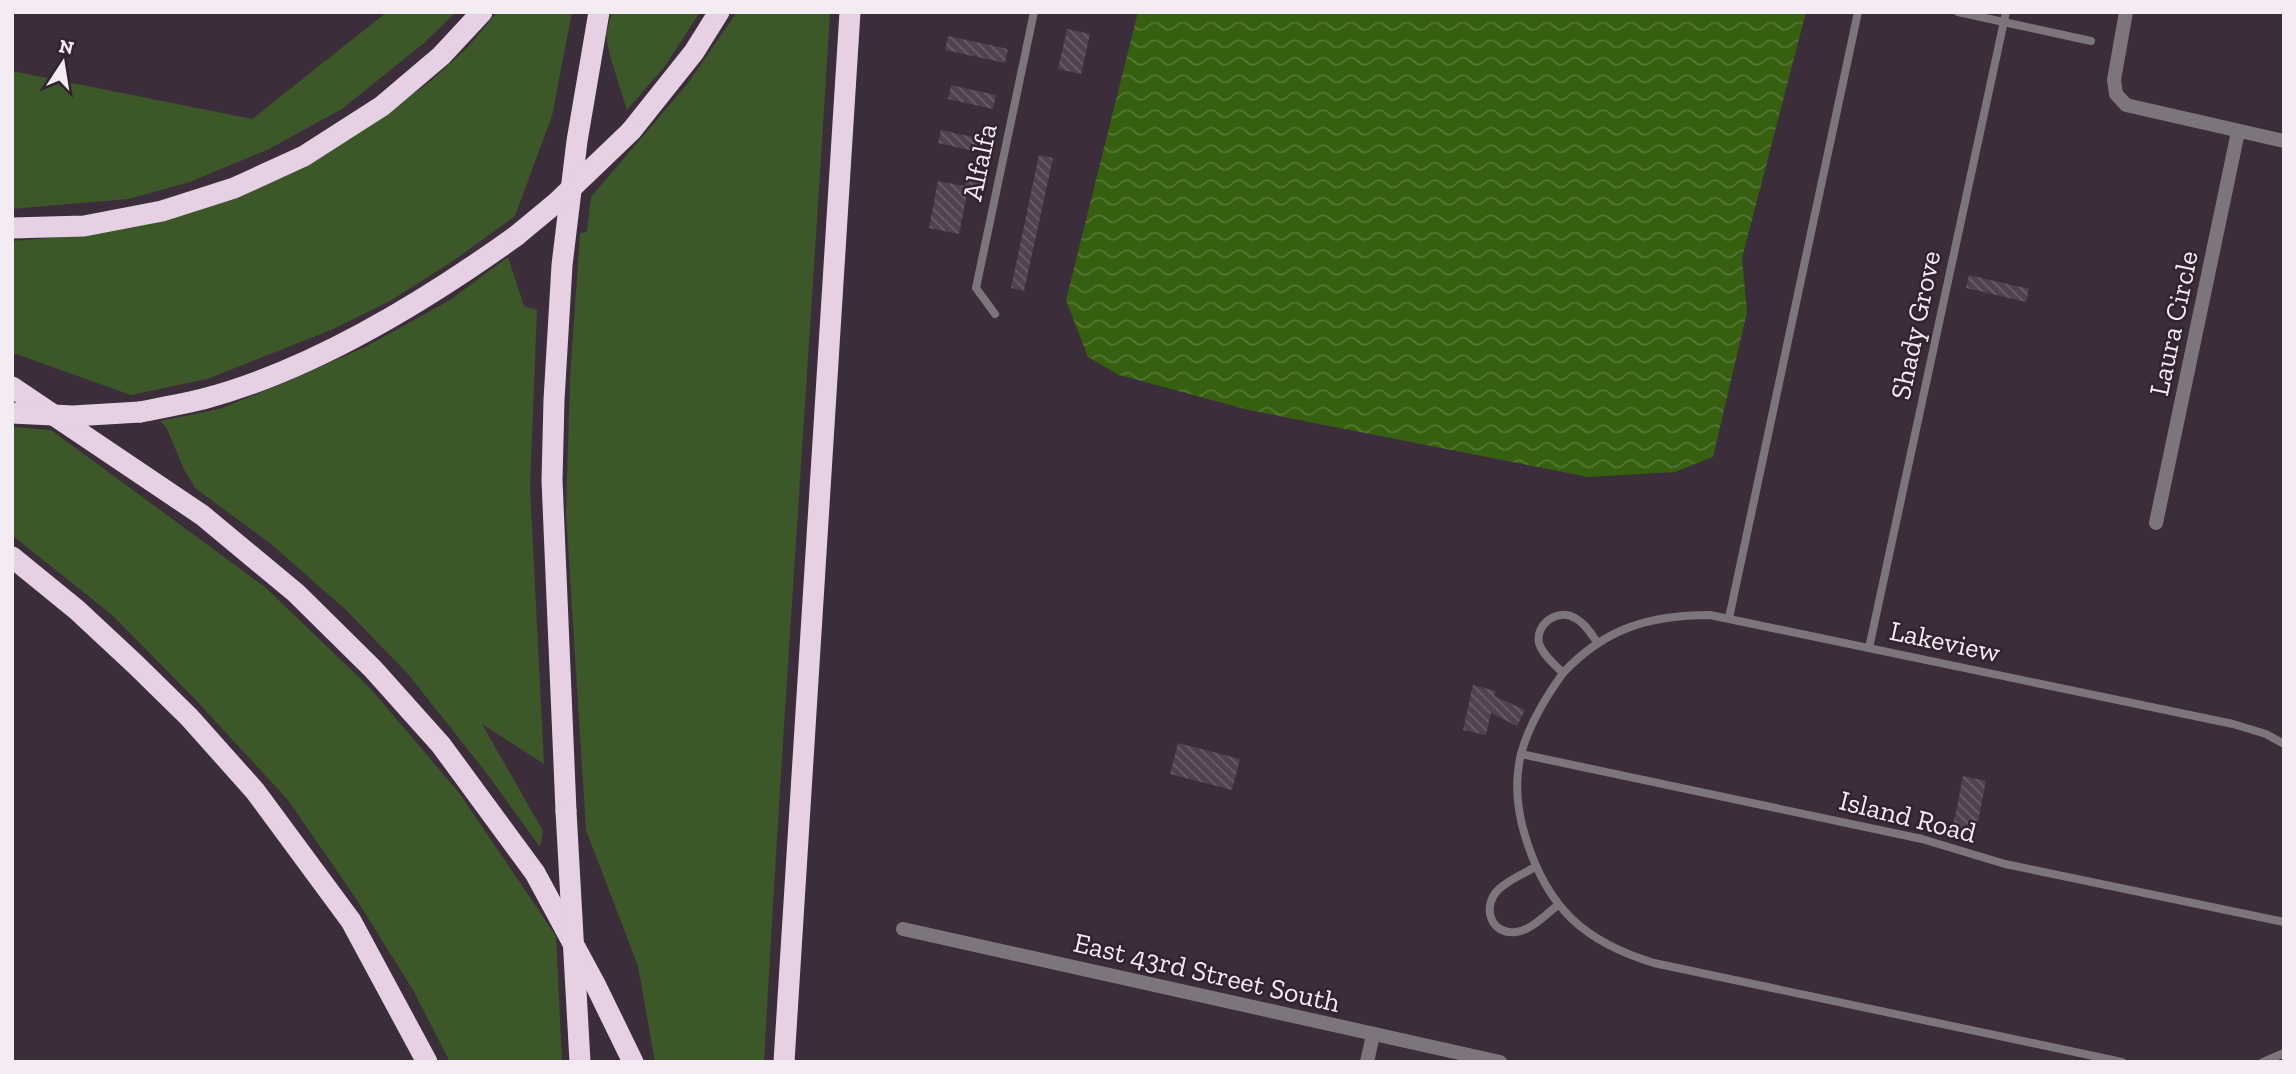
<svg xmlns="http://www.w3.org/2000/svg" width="2296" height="1074" font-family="'Zilla Slab',serif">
<defs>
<pattern id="water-waves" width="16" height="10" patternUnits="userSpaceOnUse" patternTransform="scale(1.75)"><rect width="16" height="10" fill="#36600f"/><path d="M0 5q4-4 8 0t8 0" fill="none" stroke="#547732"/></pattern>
<pattern id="building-back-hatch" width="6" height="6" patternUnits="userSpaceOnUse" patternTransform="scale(1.75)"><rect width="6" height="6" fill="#524250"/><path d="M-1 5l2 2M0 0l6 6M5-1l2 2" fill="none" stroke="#6c5d6a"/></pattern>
</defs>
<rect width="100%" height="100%" fill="#3c2d3b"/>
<g fill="#3c5829">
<path d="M387,12H456L424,43L342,109L269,149L190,182L128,199L12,209V71L252,119Z"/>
<path d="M497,12H572L552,116L515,216L453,261L390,301L331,330L207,379L131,395L16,354L12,355V241L85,235L368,127L432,80L468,47Z"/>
<path d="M612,12H700L665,66L627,110L610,56L606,35Z"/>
<path d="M737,12H830C809,362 783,712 764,1062H655L638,966L586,830L566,513L570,379L580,233L587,232L591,197L688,83Z"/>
<path d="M508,257L524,306L537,310L530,487L544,764L482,724L543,831L540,847L485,771L408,674L346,610L271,544L195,488L184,469L166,427L160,421L219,409L284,383L367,346L450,300Z"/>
<path d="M12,427L51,430L265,587L370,688L460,794L556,936L562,1062H450L413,990L355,897L288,800L195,699L111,614L12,535Z"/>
</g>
<path fill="url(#water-waves)" d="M1138,12H1806L1742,258L1747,312L1713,457L1675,472L1588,477L1249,410L1119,375L1088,357L1066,300Z"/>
<g fill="url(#building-back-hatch)">
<path d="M1067,29L1090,34L1081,74L1058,69Z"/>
<path d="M948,36L1008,49L1005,63L945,50Z"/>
<path d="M951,85L996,95L993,109L948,99Z"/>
<path d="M941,130L986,140L983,153L938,143Z"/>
<path d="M1039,155L1053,158L1024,291L1011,288Z"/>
<path d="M967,174L985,177L982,192L968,189L959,234L929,228L938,181L965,186Z"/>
<path d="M1969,275L2029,289L2026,302L1966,288Z"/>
<path d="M1473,685L1496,691L1494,696L1525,710L1517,726L1491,713L1486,735L1463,730Z"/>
<path d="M1178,743L1240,759L1232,790L1170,774Z"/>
<path d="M1963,776L1986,781L1976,832L1953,827Z"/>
</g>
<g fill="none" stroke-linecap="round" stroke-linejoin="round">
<g stroke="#7d757c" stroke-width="8">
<path d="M1958,12L2091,41"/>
<path d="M995,314L976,288L1034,12"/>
<path d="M1729,618L1858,12"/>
<path d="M1597,642C1591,634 1585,623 1575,618C1559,608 1535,623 1539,643C1542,654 1555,665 1563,673C1545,698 1529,724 1521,754C1514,783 1517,811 1526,839C1548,909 1585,942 1654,963L2122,1062"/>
<path d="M1869,648L2006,12"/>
<path d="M1563,673C1605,628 1650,615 1710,615L2233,724L2266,734L2284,744"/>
<path d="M1521,754L1922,839L2005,864L2284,922"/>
<path d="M1535,867C1523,874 1506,881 1497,891C1482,908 1491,935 1516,932C1532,930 1546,914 1558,905"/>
<path d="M2263,1062L2284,1053"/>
</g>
<g stroke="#7d757c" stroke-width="14">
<path d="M2126,12L2114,80L2116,94L2126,105L2284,141"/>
<path d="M2156,523L2238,132"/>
<path d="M903,929L1500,1062"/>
<path d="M1367,1062L1373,1035"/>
</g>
<g stroke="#e5d1e3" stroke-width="21">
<path d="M631,131L694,52L719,12"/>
<path d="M12,228L84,226L162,211L234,188L304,156L382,106L441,56L482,12"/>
<path d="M12,387L202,515L296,593L373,669L441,745L535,873L596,986L633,1062"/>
<path d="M140,412C161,408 182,404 203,399C313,370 424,302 516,236"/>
<path d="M12,557L77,610L136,665L189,717L255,791L351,921L427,1062"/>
<path d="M566,811L552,480L554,400L562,265L577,141L599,12"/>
<path d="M784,1062L850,12"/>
</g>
<g stroke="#e5d1e3" stroke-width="21">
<path d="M516,236L557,202L631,131"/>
<path d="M12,413L73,416L140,412"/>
<path d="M566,811L580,1062"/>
</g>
</g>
<g text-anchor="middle" stroke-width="5" stroke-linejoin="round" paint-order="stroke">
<g font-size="28" fill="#f4ebf3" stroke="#322330">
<text transform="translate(979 162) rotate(-78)" y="10">Alfalfa</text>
<text transform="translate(2173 323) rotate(-78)" y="10">Laura Circle</text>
<text transform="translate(1915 325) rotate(-78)" y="10">Shady Grove</text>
<text transform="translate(1945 641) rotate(12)" y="10">Lakeview</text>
<text transform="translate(1908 816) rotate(14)" y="10">Island Road</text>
<text transform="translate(1207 972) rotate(13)" y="10">East 43rd Street South</text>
</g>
</g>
<rect width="2296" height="1074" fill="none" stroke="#f4ebf3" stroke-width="28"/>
<g transform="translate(63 63) rotate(12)" stroke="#322330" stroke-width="5" paint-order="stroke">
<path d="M0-5L12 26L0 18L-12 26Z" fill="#f4ebf3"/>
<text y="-10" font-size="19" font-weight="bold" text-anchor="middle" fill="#f4ebf3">N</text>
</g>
</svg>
